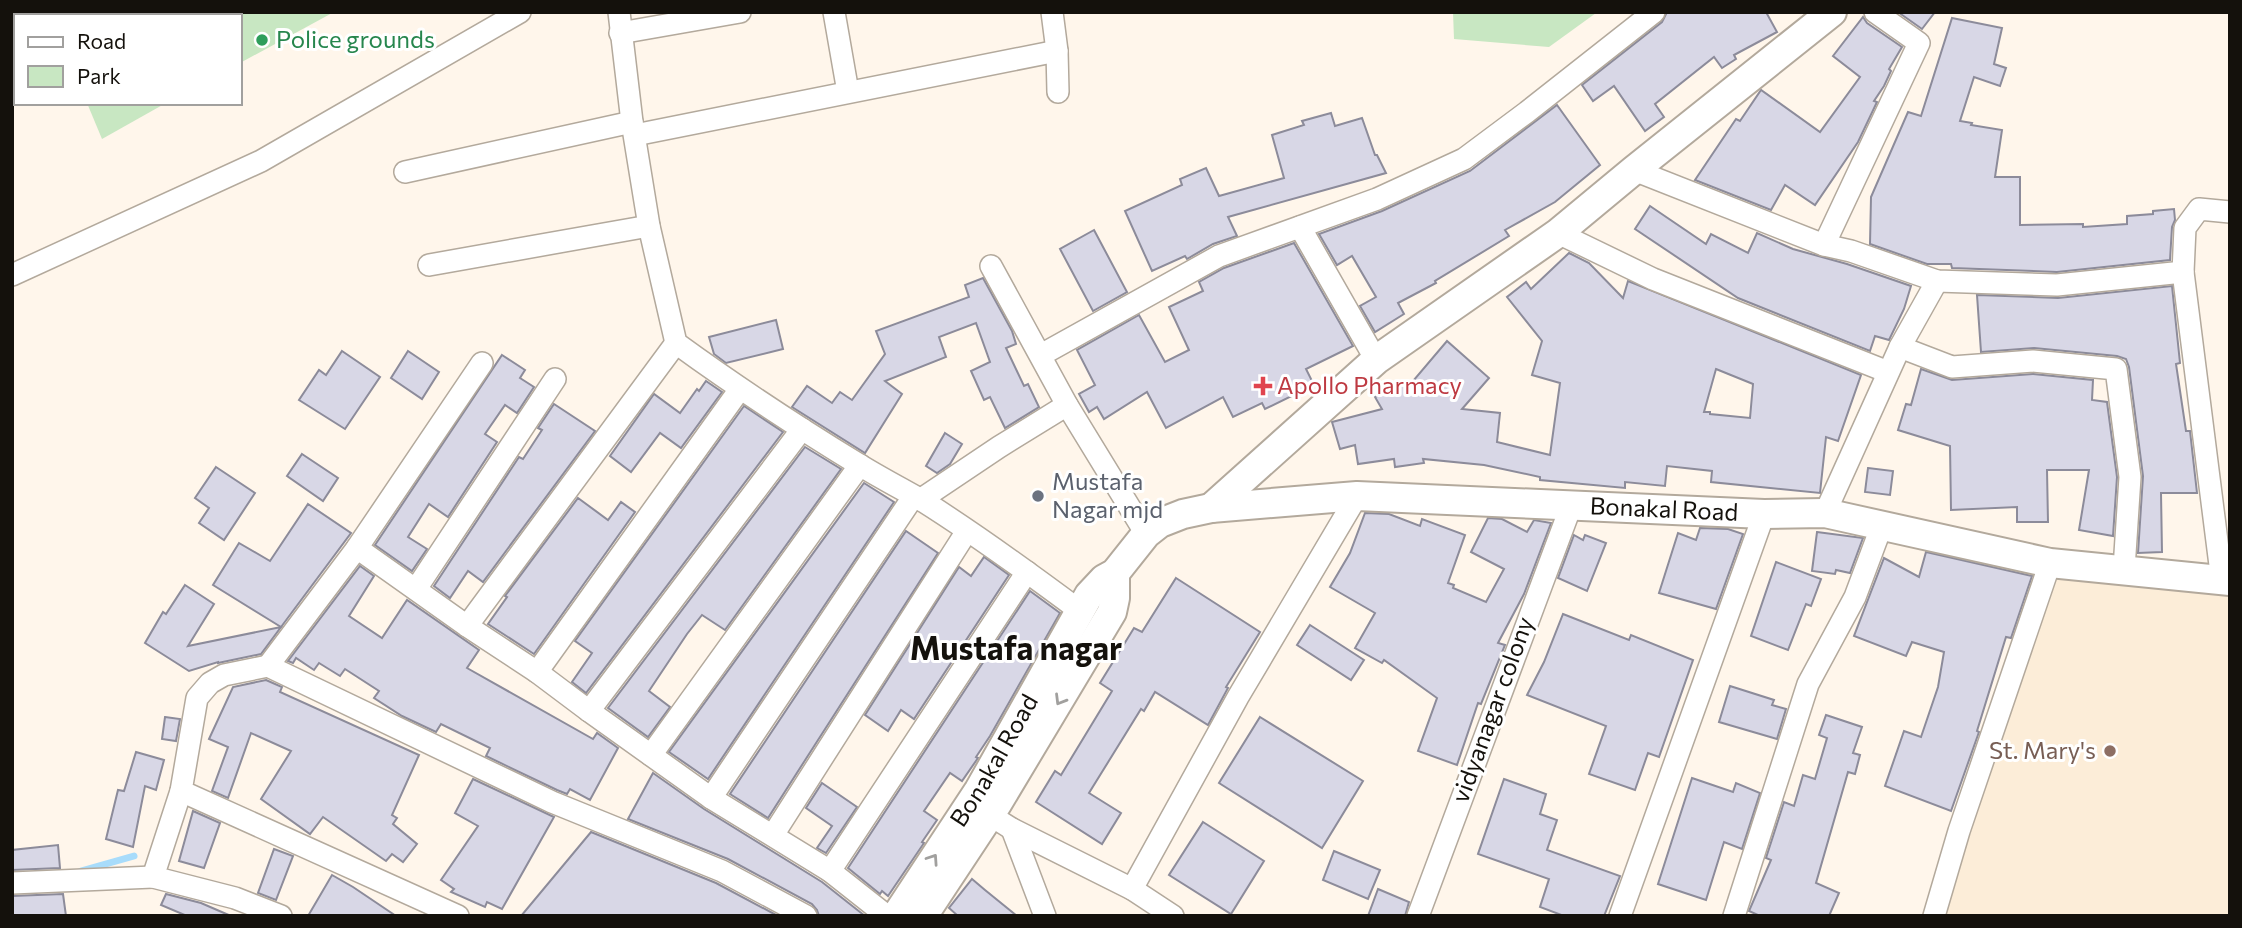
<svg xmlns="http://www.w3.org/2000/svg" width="2242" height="928" viewBox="0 0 2242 928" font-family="Commissioner,sans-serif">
  <rect width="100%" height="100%" fill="#fff6eb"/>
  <!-- built -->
  <path fill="#fcedd8" d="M2049,568L2230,586V916H1937Z"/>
  <!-- green -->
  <g fill="#c8e7c2">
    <path d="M48,12H334L240,63V16H49Z"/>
    <path d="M1453,12H1596V13L1549,47L1454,39Z"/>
    <path d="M87,103H166L102,139Z"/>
  </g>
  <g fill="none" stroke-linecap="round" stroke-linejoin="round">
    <!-- stream -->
    <path stroke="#a8dcfb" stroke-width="7" d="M81,871L134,856"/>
  </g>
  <!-- building -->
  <g fill="#d8d7e6" stroke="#8c8b9a" stroke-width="2" fill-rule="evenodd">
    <path d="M1667,12H1766L1777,32L1734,55L1736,59L1722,68L1714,57L1655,104L1664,117L1645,131L1614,86L1593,101L1582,85L1662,22Z"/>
    <path d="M1898,12H1935L1922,29Z"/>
    <path d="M1863,17L1867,23L1902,47L1889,69L1891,71L1884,86L1874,101L1877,102L1858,142L1815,205L1785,185L1771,210L1695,180L1736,119L1740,121L1761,90L1820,132L1860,77L1833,56Z"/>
    <path d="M1952,18L2002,28L1994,64L2006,68L2000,86L1974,77L1960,121L1972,123L1971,125L2002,130L1995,177H2020V225L2083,224V227L2127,224V216L2153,214V211L2174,209L2175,220L2172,227L2170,260L2057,272L1952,268L1951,264H1927L1870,244L1871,197L1908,112L1921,116Z"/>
    <path d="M1557,105L1600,165L1555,202L1505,230L1509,236L1435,281L1436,283L1398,303L1404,314L1375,332L1360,306L1376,297L1352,256L1337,265L1319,234L1382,211L1470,171Z"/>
    <path d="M1331,113L1335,126L1362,118L1375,155H1377L1386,173L1228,217L1237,236L1213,244L1187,259L1185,256L1152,271L1125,211L1182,185L1180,179L1206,168L1219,196L1284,178L1272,135L1304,125L1302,121Z"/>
    <path d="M1650,206L1706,244L1711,234L1748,253L1757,233L1793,249L1847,264L1911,286L1904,309L1889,340L1875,336L1870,351L1738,298L1635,229Z"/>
    <path d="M1094,230L1127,292L1093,311L1060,249Z"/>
    <path d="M1294,243L1353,346L1306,369L1314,385L1265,409L1262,403L1233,417L1223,397L1166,428L1147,392L1104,419L1097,407L1089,412L1079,394L1095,385L1077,350L1139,315L1165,362L1189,350L1169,307L1203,291L1199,282L1224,268Z"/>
    <path d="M1569,253L1589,263L1623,298L1628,281L1861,375L1838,441L1826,437L1820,493L1711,482L1712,471L1667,466L1665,486L1625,482V488L1540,480V477L1484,465L1423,459L1424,463L1395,467L1394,459L1358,464L1355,445L1340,449L1332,422L1382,409L1375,397L1414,380L1447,341L1489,378L1462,409L1500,413L1497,442L1550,455L1560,383L1532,375L1542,341L1507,297L1526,282L1531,289ZM1716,369L1753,384L1750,418L1710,414V412H1704Z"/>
    <path d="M983,278L1012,331L1016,344L1006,348L1024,386L1028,384L1039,407L1005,428L990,397L984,400L971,371L990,362L976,323L939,337L946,357L885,381L902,394L865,453L792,407L807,386L832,403L840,392L852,400L885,354L876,331L969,297L965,285Z"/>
    <path d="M2172,286L2180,363L2176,364L2186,431H2190L2197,493H2161L2162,552L2138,553L2143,476L2129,367L2126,359L2117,356L2034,348L1981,352L1977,295L2058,298Z"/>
    <path d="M776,320L783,349L726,363L714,354L709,337Z"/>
    <path d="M342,351L380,377L345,429L299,400L319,370L326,375Z"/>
    <path d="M408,351L439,372L422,399L391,378Z"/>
    <path d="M502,355L525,370L520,378L534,387L517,413L505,405L485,434L497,442L448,517L429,504L408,537L427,549L412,571L375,545Z"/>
    <path d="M1921,369L1952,380L2033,374L2093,380L2092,400L2107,402L2117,477L2113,536L2079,530L2089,470H2047L2048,522H2017V507L1951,510L1950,446L1898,430L1906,404L1911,405Z"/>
    <path d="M706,381L722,392L681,448L660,433L631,472L610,456L654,394L680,413L697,389L699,391Z"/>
    <path d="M554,404L595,431L483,582L468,571L450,598L434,586L519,457L523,459L542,430L538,428Z"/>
    <path d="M744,406L783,432L586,693L572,682L592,653L575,641Z"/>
    <path d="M945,433L962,444L950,464L937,473L926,466Z"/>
    <path d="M805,447L841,469L725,630L702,615L687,634L649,691L670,707L648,737L608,708Z"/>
    <path d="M302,454L338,478L323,501L287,476Z"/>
    <path d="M216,467L255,493L224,540L199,523L209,508L195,498Z"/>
    <path d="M1868,468L1893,471L1890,495L1865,492Z"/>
    <path d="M864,483L894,502L708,779L669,752Z"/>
    <path d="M578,498L608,520L621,502L635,512L534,654L488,624L507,597L505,596Z"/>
    <path d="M308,504L351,533L281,627L213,585L239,543L270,561Z"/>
    <path d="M1365,513L1389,514L1420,526L1422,519L1465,535L1448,583L1454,585L1453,588L1486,602L1504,569L1471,552L1488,518L1502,519L1527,532L1534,520L1551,523L1524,594L1498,643L1505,645L1481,704L1478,703L1457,765L1418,751L1437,698L1384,660L1382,663L1355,648L1375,613L1330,587L1350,553Z"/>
    <path d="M1700,528L1728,529L1743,534L1716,609L1659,593L1678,533L1696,540Z"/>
    <path d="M906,531L938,553L768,818L730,794Z"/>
    <path d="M1817,532L1863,538L1850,573L1836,570L1835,574L1812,571Z"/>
    <path d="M1574,535L1583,540L1585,535L1606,543L1587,591L1558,578Z"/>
    <path d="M1926,552L2032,576L2011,638L2006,637L1977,731L1979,732L1951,811L1885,786L1904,731L1921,737L1938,687L1944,652L1912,642L1906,656L1854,636L1884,558L1919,577Z"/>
    <path d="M984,557L1009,575L914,719L901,710L888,731L865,715L959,567L971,576Z"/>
    <path d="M1776,562L1821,579L1811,606L1806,604L1788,650L1751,636Z"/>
    <path d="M360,566L374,576L349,616L382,638L407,600L479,650L467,668L593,739L597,733L618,748L590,800L570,789L567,794L557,790L486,756L490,748L441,724L436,732L402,716L374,698L379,691L345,669L340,676L319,663L314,670L296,658L293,663L288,661Z"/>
    <path d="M1176,578L1260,632L1226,687L1228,688L1208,725L1155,692L1144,711L1141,709L1089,793L1121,813L1102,844L1036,802L1055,771L1061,775L1112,691L1100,683L1134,628L1142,632Z"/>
    <path d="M185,585L214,604L188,646L281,627L261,654L218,663V662L189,671L145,643L163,612L166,614Z"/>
    <path d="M1030,591L1060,613L990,736L976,757L978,758L962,781L950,773L924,811L937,820L922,842L924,843L888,896L882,891L880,894L848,868Z"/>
    <path d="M1563,614L1629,640L1631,635L1693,660L1659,757L1648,753L1635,790L1589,774L1606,726L1527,695L1544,662Z"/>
    <path d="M1310,625L1364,660L1351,680L1297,645Z"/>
    <path d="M266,680L282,687L280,692L419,755L392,815L397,818L393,824L417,844L403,862L392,854L386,861L323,817L310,834L261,799L291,751L251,733L228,798L212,791L228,747L209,739L233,687Z"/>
    <path d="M1730,686L1774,700L1772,705L1786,709L1777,739L1719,722Z"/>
    <path d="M1826,715L1862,727L1853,753L1860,755L1855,774L1848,772L1816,883L1839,893L1829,916H1760L1749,911L1771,860L1766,858L1784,802L1794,806L1803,775L1815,779L1827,738L1819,735Z"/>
    <path d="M165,717L180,719L176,741L162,739Z"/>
    <path d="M1260,717L1363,781L1322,848L1219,783Z"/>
    <path d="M136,752L164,760L156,790L145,786L133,847L106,839L118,790L124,791Z"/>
    <path d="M653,773L704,809L822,882L865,916H819L817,910L812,904L728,859L628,819Z"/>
    <path d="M1692,778L1733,792L1736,783L1760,793L1742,849L1724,842L1706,900L1658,884Z"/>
    <path d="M473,779L554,817L502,909L487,902L485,907L451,892L454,889L441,880L478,826L455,813Z"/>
    <path d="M1504,779L1546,794L1540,814L1557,820L1547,850L1620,876L1604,916H1564L1540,907L1549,879L1478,854Z"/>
    <path d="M822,783L857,807L826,853L817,848L832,826L806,808Z"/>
    <path d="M193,811L220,823L204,868L179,861Z"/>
    <path d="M1203,822L1264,861L1231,914L1169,875Z"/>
    <path d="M591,832L716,883L778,916H521Z"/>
    <path d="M58,845L60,868L12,870V850Z"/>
    <path d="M274,849L293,856L276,900L258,893Z"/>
    <path d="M1334,851L1380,870L1368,899L1323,880Z"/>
    <path d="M332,875L353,887L396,916H308Z"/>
    <path d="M972,879L985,890L1017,916H958L949,908Z"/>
    <path d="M1378,889L1409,902L1405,916H1368Z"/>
    <path d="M63,894L66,916H12V896Z"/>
    <path d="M166,894L201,903L231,916H187L161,905Z"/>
  </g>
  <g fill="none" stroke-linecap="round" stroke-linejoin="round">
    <!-- street casing -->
    <g stroke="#b3a99c" stroke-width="24">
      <g id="street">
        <path d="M619,12L632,122L649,226L676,343C735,386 796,426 858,464C879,477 902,489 923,501C977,535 1029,573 1080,611"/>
        <path d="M834,12L848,92"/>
        <path d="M1052,12L1057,51L1058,92"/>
        <path d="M620,33L740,12"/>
        <path d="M635,135L1057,51"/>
        <path d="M1634,170L1824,245L1851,251L1937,281L2057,285L2183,272L2185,228L2199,209L2230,212"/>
        <path d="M405,172L632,122"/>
        <path d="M1300,227L1376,360"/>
        <path d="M1558,233L1653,279L1888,372"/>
        <path d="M1824,245L1919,43L1875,12"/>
        <path d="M429,265L649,226"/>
        <path d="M991,266L1067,405L1146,534"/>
        <path d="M2183,272L2222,581"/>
        <path d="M12,275L261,161L520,12"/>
        <path d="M1900,347L1952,367L2033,361L2116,369L2130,477L2124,569"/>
        <path d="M1041,355L1219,256L1377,199L1464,159L1527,112L1654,12"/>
        <path d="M920,500L999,447L1067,405"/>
        <path d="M1825,513L1900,347L1937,281"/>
        <path d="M357,548L467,626L537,672L589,711L711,798L830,871L887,916"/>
        <path d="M416,589L555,379"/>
        <path d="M467,626L676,343"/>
        <path d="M268,666L357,548L482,363"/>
        <path d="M537,672L740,389"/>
        <path d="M589,711L802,429"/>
        <path d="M651,755L860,465"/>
        <path d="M181,791L153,877L235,898L281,916"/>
        <path d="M711,798L913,497"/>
        <path d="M990,815L1012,829L1132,889L1173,916"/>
        <path d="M1012,829L1045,916"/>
        <path d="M773,835L967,531"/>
        <path d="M830,871L1027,572"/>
        <path d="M12,883L153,877"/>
        <path d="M1132,889L1238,697L1357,496"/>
        <path d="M458,916L181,791L197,698L210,683L224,675L268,666L552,802L722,871L806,916"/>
        <path d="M1418,916L1571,506"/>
        <path d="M1620,916L1764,514"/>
        <path d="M1734,916L1808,684L1855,597L1882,525"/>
        <path d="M1934,916L1959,831L2050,563"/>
      </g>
    </g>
    <!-- secondary casing -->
    <g stroke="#b3a99c" stroke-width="32">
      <g id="secondary">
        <path d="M1211,508L1376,360L1558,233L1634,170L1832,12"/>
        <path id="s1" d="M896,916L979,790L1089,595L1104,579L1115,573L1146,534L1160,523L1183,514L1211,508L1357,496L1764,514L1825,513L2050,563L2230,581"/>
        <path d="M923,916L997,804L1112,612L1115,598V573"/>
      </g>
    </g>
    <!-- street -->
    <use href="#street" stroke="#fff" stroke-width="21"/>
    <!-- secondary -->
    <use href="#secondary" stroke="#fff" stroke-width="28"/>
  </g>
  <!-- one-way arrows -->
  <defs><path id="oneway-chevron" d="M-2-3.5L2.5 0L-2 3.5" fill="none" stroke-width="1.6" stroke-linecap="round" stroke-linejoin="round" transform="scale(1.75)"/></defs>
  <g stroke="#a1a09e">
    <use href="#oneway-chevron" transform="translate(1060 700) rotate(121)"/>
    <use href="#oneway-chevron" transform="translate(933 859) rotate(-56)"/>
  </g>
  <!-- markers -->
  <circle fill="#2e9e5b" stroke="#fff" stroke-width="2.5" cx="262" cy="40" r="7"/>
  <path fill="#e0444e" stroke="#fff" stroke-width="2.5" d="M1259.5 375.5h7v7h7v7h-7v7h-7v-7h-7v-7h7z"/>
  <circle fill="#6b7280" stroke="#fff" stroke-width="2.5" cx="1038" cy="496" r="7"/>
  <circle fill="#8d6e63" stroke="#fff" stroke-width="2.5" cx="2110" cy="751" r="7"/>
  <g text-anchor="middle" stroke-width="6" stroke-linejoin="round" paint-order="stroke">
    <!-- leisure labels -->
    <g font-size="24" fill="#27864d" stroke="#fff" text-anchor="start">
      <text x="276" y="48">Police grounds</text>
    </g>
    <!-- health labels -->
    <g font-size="24" fill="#be3a42" stroke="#fff" text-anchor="start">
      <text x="1277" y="394">Apollo Pharmacy</text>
    </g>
    <!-- worship labels -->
    <g font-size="24" fill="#5b616d" stroke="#fff" text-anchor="start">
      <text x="1052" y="490">Mustafa<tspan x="1052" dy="28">Nagar mjd</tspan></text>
    </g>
    <!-- street labels -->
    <g font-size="24" fill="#14110c" stroke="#fff">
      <text dy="8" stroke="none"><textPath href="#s1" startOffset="984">Bonakal Road</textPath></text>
      <text transform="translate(1493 710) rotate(-70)" y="8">vidyanagar colony</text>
      <text dy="8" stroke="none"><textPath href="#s1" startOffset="184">Bonakal Road</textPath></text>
    </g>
    <!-- education labels -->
    <g font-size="24" fill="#785e54" stroke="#fff" text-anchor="end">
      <text x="2096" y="759">St. Mary's</text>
    </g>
    <!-- district labels -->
    <g font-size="32" font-weight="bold" fill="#14110c" stroke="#fff">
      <text x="1016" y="660">Mustafa nagar</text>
    </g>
  </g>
  <!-- border -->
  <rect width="2242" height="928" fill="none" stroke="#14110c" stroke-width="28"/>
  <!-- legend -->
  <rect x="14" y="14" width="228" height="91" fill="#ffffff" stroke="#a1a09e" stroke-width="2"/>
  <rect x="28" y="37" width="35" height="10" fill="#ffffff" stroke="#a1a09e" stroke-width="2"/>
  <text x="77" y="49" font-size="21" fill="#14110c">Road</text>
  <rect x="28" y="66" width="35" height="21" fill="#c8e7c2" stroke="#a1a09e" stroke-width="2"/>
  <text x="77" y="84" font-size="21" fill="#14110c">Park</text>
</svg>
